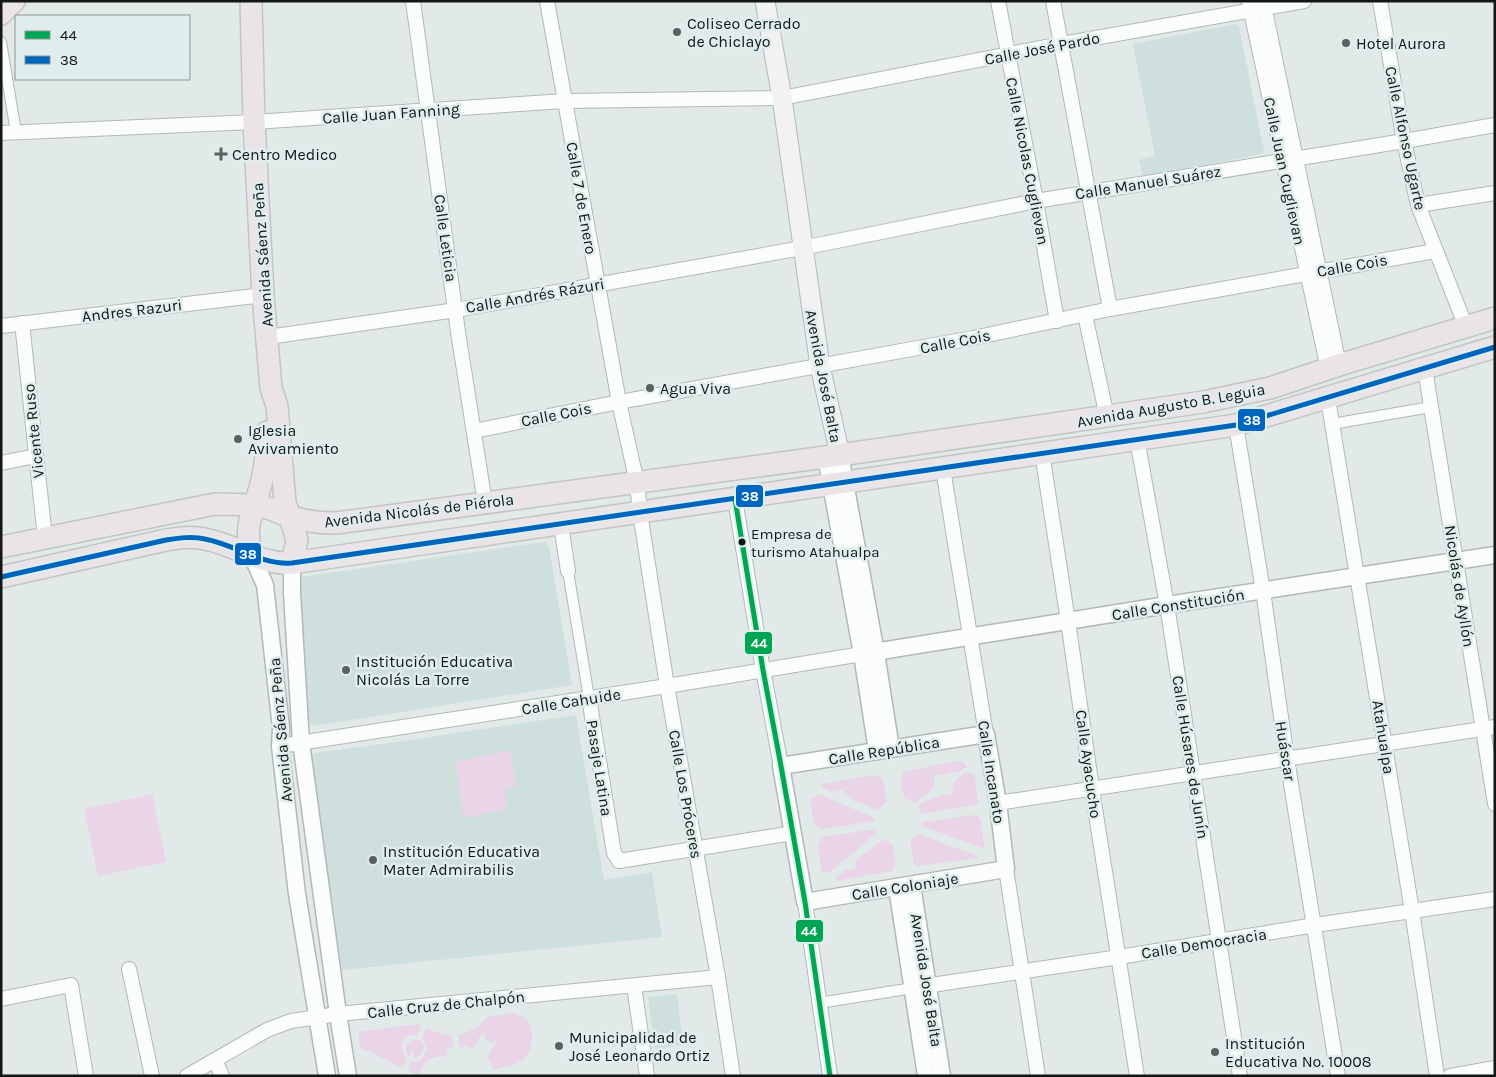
<svg xmlns="http://www.w3.org/2000/svg" width="1496" height="1077" viewBox="0 0 1496 1077" font-family="Karla,sans-serif">
  <rect width="100%" height="100%" fill="#e2eae9"/>
  <!-- built -->
  <g fill="#cedfdd">
    <path d="M1235,24L1239,27L1264,151L1262,154L1143,177L1139,160L1155,156L1133,44Z"/>
    <path d="M545,542L549,547L572,685L314,726L308,721L296,587L302,577Z"/>
    <path d="M576,715L604,880L652,872L662,937L342,970L309,760L314,753L403,741Z"/>
    <path d="M677,994L683,1045L655,1049L648,997Z"/>
  </g>
  <!-- green -->
  <g fill="#e9d5e7">
    <path d="M510,750L516,786L505,788L506,809L463,818L456,762Z"/>
    <path d="M957,761L964,763L967,767L957,773L952,771L949,774L935,775L934,779L935,787L915,803L904,798L901,783L903,772Z"/>
    <path d="M965,772L975,775L978,804L921,814L919,804L941,795H953L952,787L956,780Z"/>
    <path d="M867,776C873,776 879,775 883,779L887,801L878,810L853,800L842,790L833,792L821,787V785L822,784Z"/>
    <path d="M152,794L166,862L98,876L84,809Z"/>
    <path d="M818,794L875,818V821L824,829L818,828L814,822L810,799L814,798Z"/>
    <path d="M975,815L980,818L985,849L922,826V822Z"/>
    <path d="M875,829L877,833L830,872H821L818,844L823,837Z"/>
    <path d="M918,834L978,856L977,858L919,866L914,864L910,841Z"/>
    <path d="M884,839L893,845L896,864L892,871L836,881L835,878L844,871L855,869L856,860Z"/>
    <path d="M512,1013C515,1014 520,1015 523,1017C536,1026 534,1049 523,1060C515,1066 502,1067 493,1070L487,1057L497,1042L494,1041L492,1043L484,1038L486,1035L482,1033L473,1049L465,1046L460,1048L458,1036L476,1028L488,1017Z"/>
    <path d="M418,1024L421,1026L417,1036C400,1032 399,1048 407,1059L403,1068C388,1063 376,1052 361,1049L358,1032Z"/>
    <path d="M426,1029L452,1036L454,1049L450,1047L447,1049L446,1051L448,1055C431,1058 425,1058 419,1076L408,1070L411,1061L420,1060C427,1054 429,1045 422,1038Z"/>
    <path d="M415,1039L422,1042L424,1048L421,1054L415,1058L413,1056L414,1051L412,1050L409,1056C405,1052 405,1048 407,1043Z"/>
  </g>
  <g fill="none" stroke-linecap="round" stroke-linejoin="round">
    <!-- pedestrian casing -->
    <g stroke="#b2b8b8" stroke-width="12">
      <g id="pedestrian">
        <path d="M1,42L16,132"/>
        <path d="M1332,424L1431,407"/>
        <path d="M568,571L589,698"/>
        <path d="M819,1003L913,988"/>
      </g>
    </g>
    <!-- minor casing -->
    <g stroke="#b2b8b8" stroke-width="16">
      <g id="minor">
        <path d="M413,1L458,332L485,503"/>
        <path d="M547,1L619,402L637,483L640,513L667,686L718,977L733,1076"/>
        <path d="M998,1L1036,201L1057,321"/>
        <path d="M1053,1L1110,309"/>
        <path d="M1263,1L1339,365"/>
        <path d="M1380,1L1404,141L1418,205L1466,327"/>
        <path d="M1249,2L1328,369"/>
        <path d="M1,133L254,122L565,101L782,98L1061,44L1304,1"/>
        <path d="M1418,205L1495,193"/>
        <path d="M1085,315L1107,417"/>
        <path d="M22,323L45,538"/>
        <path d="M1,326L263,295"/>
        <path d="M268,337L456,310L802,248L1036,201L1404,141L1495,125"/>
        <path d="M1425,369L1495,804"/>
        <path d="M1328,399L1412,911L1437,1076"/>
        <path d="M1236,425L1263,591L1287,759L1338,1076"/>
        <path d="M474,431L619,402L973,338L1110,309L1435,251"/>
        <path d="M1137,439L1167,605L1240,1076"/>
        <path d="M1042,453L1068,621L1092,789L1137,1076"/>
        <path d="M1,463L36,456"/>
        <path d="M943,469L986,734"/>
        <path d="M735,499L763,670L781,766"/>
        <path d="M561,525L568,571"/>
        <path d="M589,698L614,853L619,861L793,833"/>
        <path d="M280,746L667,686L862,654"/>
        <path d="M998,803L1495,727"/>
        <path d="M1006,869L1038,1076"/>
        <path d="M805,902L830,1076"/>
        <path d="M129,969L152,1076"/>
        <path d="M634,986L647,1076"/>
        <path d="M918,987L1119,957L1315,925L1495,899"/>
        <path d="M1,999L71,985L86,1076"/>
        <path d="M215,1060L222,1076"/>
        <path d="M187,1076L267,1030L291,1021L338,1014L718,977"/>
        <path d="M1450,1076L1495,1068"/>
      </g>
    </g>
    <!-- tertiary casing -->
    <g stroke="#b2b8b8" stroke-width="19">
      <g id="tertiary">
        <path d="M840,455L876,653L891,749"/>
        <path d="M826,457L862,654L877,751"/>
        <path d="M252,556L265,585L281,728L280,746L297,894L327,1076"/>
        <path d="M292,563V593L301,742L338,1014L348,1076"/>
        <path d="M862,654L1167,605L1495,555"/>
        <path d="M986,734L998,803L1006,869L805,902L781,766Z"/>
        <path d="M912,885L942,1076"/>
        <path d="M897,887L926,1076"/>
      </g>
    </g>
    <!-- secondary casing -->
    <g stroke="#b2b8b8" stroke-width="21">
      <path id="secondary" d="M765,1L782,98L820,366L840,455"/>
    </g>
    <!-- primary casing -->
    <g stroke="#c1c5c4" stroke-width="24">
      <g id="primary">
        <path d="M251,1L254,122L263,295L271,388L277,406L285,502L297,540L292,563"/>
        <path d="M1,14L14,1"/>
        <path d="M1,547L215,504C232,504 250,504 267,508C275,510 281,514 289,516C304,521 320,523 336,523L840,455L1203,402L1270,388L1339,365L1495,318"/>
        <path d="M252,556C242,524 255,510 262,480C266,463 267,449 267,432"/>
        <path d="M1,577L166,540C179,538 192,536 205,539C236,545 261,565 292,563L1236,425L1495,347"/>
      </g>
    </g>
    <!-- pedestrian -->
    <use href="#pedestrian" stroke="#fbfcfc" stroke-width="10"/>
    <!-- minor -->
    <use href="#minor" stroke="#fbfcfc" stroke-width="14"/>
    <!-- tertiary -->
    <use href="#tertiary" stroke="#fbfcfc" stroke-width="16"/>
    <!-- secondary -->
    <use href="#secondary" stroke="#f2f1f3" stroke-width="19"/>
    <!-- primary -->
    <use href="#primary" stroke="#eae4e9" stroke-width="21"/>
    <!-- bus-1 casing -->
    <g stroke="#dfedec" stroke-width="9">
      <path id="bus-1" d="M735,499L763,670L781,766L805,902L830,1076"/>
    </g>
    <!-- bus-2 casing -->
    <g stroke="#dfedec" stroke-width="9">
      <path id="bus-2" d="M1,577L166,540C179,538 192,536 205,539C236,545 261,565 292,563L1236,425L1495,347"/>
    </g>
    <!-- bus-1 -->
    <use href="#bus-1" stroke="#00a651" stroke-width="5"/>
    <!-- bus-2 -->
    <use href="#bus-2" stroke="#0065bd" stroke-width="5"/>
  </g>
  <!-- markers -->
  <g fill="#5b6160" stroke="#dfedec" stroke-width="2">
    <circle cx="677" cy="32" r="5"/>
    <circle cx="1346" cy="43" r="5"/>
    <path d="M218.5 146.5h5v5h5v5h-5v5h-5v-5h-5v-5h5z"/>
    <circle cx="650" cy="388" r="5"/>
    <circle cx="238" cy="439" r="5"/>
    <circle cx="346" cy="670" r="5"/>
    <circle cx="373" cy="860" r="5"/>
    <circle cx="559" cy="1046" r="5"/>
    <circle cx="1215" cy="1052" r="5"/>
  </g>
  <circle fill="#121716" stroke="#dfedec" stroke-width="2" cx="742" cy="542" r="4.5"/>
  <g text-anchor="middle" stroke-width="5" stroke-linejoin="round" paint-order="stroke">
    <!-- bus labels -->
    <g font-size="15" fill="#121716" stroke="#dfedec" text-anchor="start">
      <text x="751" y="539">Empresa de<tspan x="751" dy="18">turismo Atahualpa</tspan></text>
    </g>
    <!-- poi labels -->
    <g font-size="16" fill="#121716" stroke="#dfedec" text-anchor="start">
      <text x="687" y="29">Coliseo Cerrado<tspan x="687" dy="18">de Chiclayo</tspan></text>
      <text x="1356" y="49">Hotel Aurora</text>
      <text x="232" y="160">Centro Medico</text>
      <text x="660" y="394">Agua Viva</text>
      <text x="248" y="436">Iglesia<tspan x="248" dy="18">Avivamiento</tspan></text>
      <text x="356" y="667">Institución Educativa<tspan x="356" dy="18">Nicolás La Torre</tspan></text>
      <text x="383" y="857">Institución Educativa<tspan x="383" dy="18">Mater Admirabilis</tspan></text>
      <text x="569" y="1043">Municipalidad de<tspan x="569" dy="18">José Leonardo Ortiz</tspan></text>
      <text x="1225" y="1049">Institución<tspan x="1225" dy="18">Educativa No. 10008</tspan></text>
    </g>
    <!-- street labels -->
    <g font-size="16" fill="#121716" stroke="#dfedec">
      <text transform="translate(1042 48) rotate(-11)" y="6">Calle José Pardo</text>
      <text transform="translate(391 113) rotate(-4)" y="6">Calle Juan Fanning</text>
      <text transform="translate(1406 138) rotate(78)" y="6">Calle Alfonso Ugarte</text>
      <text transform="translate(1028 161) rotate(79)" y="6">Calle Nicolas Cuglievan</text>
      <text transform="translate(1285 171) rotate(78)" y="6">Calle Juan Cuglievan</text>
      <text transform="translate(1148 182) rotate(-9)" y="6">Calle Manuel Suárez</text>
      <text transform="translate(582 198) rotate(80)" y="6">Calle 7 de Enero</text>
      <text transform="translate(446 238) rotate(82)" y="6">Calle Leticia</text>
      <text transform="translate(262 255) rotate(-94)" y="6">Avenida Sáenz Peña</text>
      <text transform="translate(1352 265) rotate(-10)" y="6">Calle Cois</text>
      <text transform="translate(535 295) rotate(-10)" y="6">Calle Andrés Rázuri</text>
      <text transform="translate(132 310) rotate(-7)" y="6">Andres Razuri</text>
      <text transform="translate(955 341) rotate(-11)" y="6">Calle Cois</text>
      <text transform="translate(824 376) rotate(79)" y="6">Avenida José Balta</text>
      <text transform="translate(1171 405) rotate(-10)" y="6">Avenida Augusto B. Leguia</text>
      <text transform="translate(556 414) rotate(-11)" y="6">Calle Cois</text>
      <text transform="translate(33 431) rotate(-96)" y="6">Vicente Ruso</text>
      <text transform="translate(419 510) rotate(-7)" y="6">Avenida Nicolás de Piérola</text>
      <text transform="translate(1460 586) rotate(81)" y="6">Nicolás de Ayllón</text>
      <text transform="translate(1178 604) rotate(-9)" y="6">Calle Constitución</text>
      <text transform="translate(571 701) rotate(-9)" y="6">Calle Cahuide</text>
      <text transform="translate(280 730) rotate(-95)" y="6">Avenida Sáenz Peña</text>
      <text transform="translate(1384 737) rotate(81)" y="6">Atahualpa</text>
      <text transform="translate(884 750) rotate(-9)" y="6">Calle República</text>
      <text transform="translate(1286 751) rotate(81)" y="6">Huáscar</text>
      <text transform="translate(1191 757) rotate(81)" y="6">Calle Húsares de Junín</text>
      <text transform="translate(1089 764) rotate(82)" y="6">Calle Ayacucho</text>
      <text transform="translate(600 768) rotate(81)" y="6">Pasaje Latina</text>
      <text transform="translate(992 772) rotate(81)" y="6">Calle Incanato</text>
      <text transform="translate(686 794) rotate(80)" y="6">Calle Los Próceres</text>
      <text transform="translate(905 886) rotate(-9)" y="6">Calle Coloniaje</text>
      <text transform="translate(1204 943) rotate(-9)" y="6">Calle Democracia</text>
      <text transform="translate(927 980) rotate(81)" y="6">Avenida José Balta</text>
      <text transform="translate(446 1004) rotate(-6)" y="6">Calle Cruz de Chalpón</text>
    </g>
  </g>
  <g stroke="#dfedec" stroke-width="2">
    <rect x="1237" y="408" width="29" height="24" rx="5" fill="#0065bd"/>
    <rect x="735" y="484" width="29" height="24" rx="5" fill="#0065bd"/>
    <rect x="234" y="542" width="28" height="24" rx="5" fill="#0065bd"/>
    <rect x="744" y="631" width="29" height="24" rx="5" fill="#00a651"/>
    <rect x="795" y="919" width="29" height="24" rx="5" fill="#00a651"/>
  </g>
  <g font-size="14" text-anchor="middle" font-weight="bold" fill="#fff">
    <text x="1252" y="425">38</text>
    <text x="750" y="501">38</text>
    <text x="248" y="559">38</text>
    <text x="759" y="648">44</text>
    <text x="809" y="936">44</text>
  </g>
  <!-- border -->
  <rect width="1496" height="1077" fill="none" stroke="#121716" stroke-width="5"/>
  <!-- legend -->
  <rect x="15" y="15" width="175" height="65" fill="#dfedec" stroke="#8d9796"/>
  <rect x="25" y="31" width="25" height="8" fill="#00a651" stroke="#8d9796"/>
  <text x="60" y="40" font-size="15" fill="#121716">44</text>
  <rect x="25" y="56" width="25" height="8" fill="#0065bd" stroke="#8d9796"/>
  <text x="60" y="65" font-size="15" fill="#121716">38</text>
</svg>
